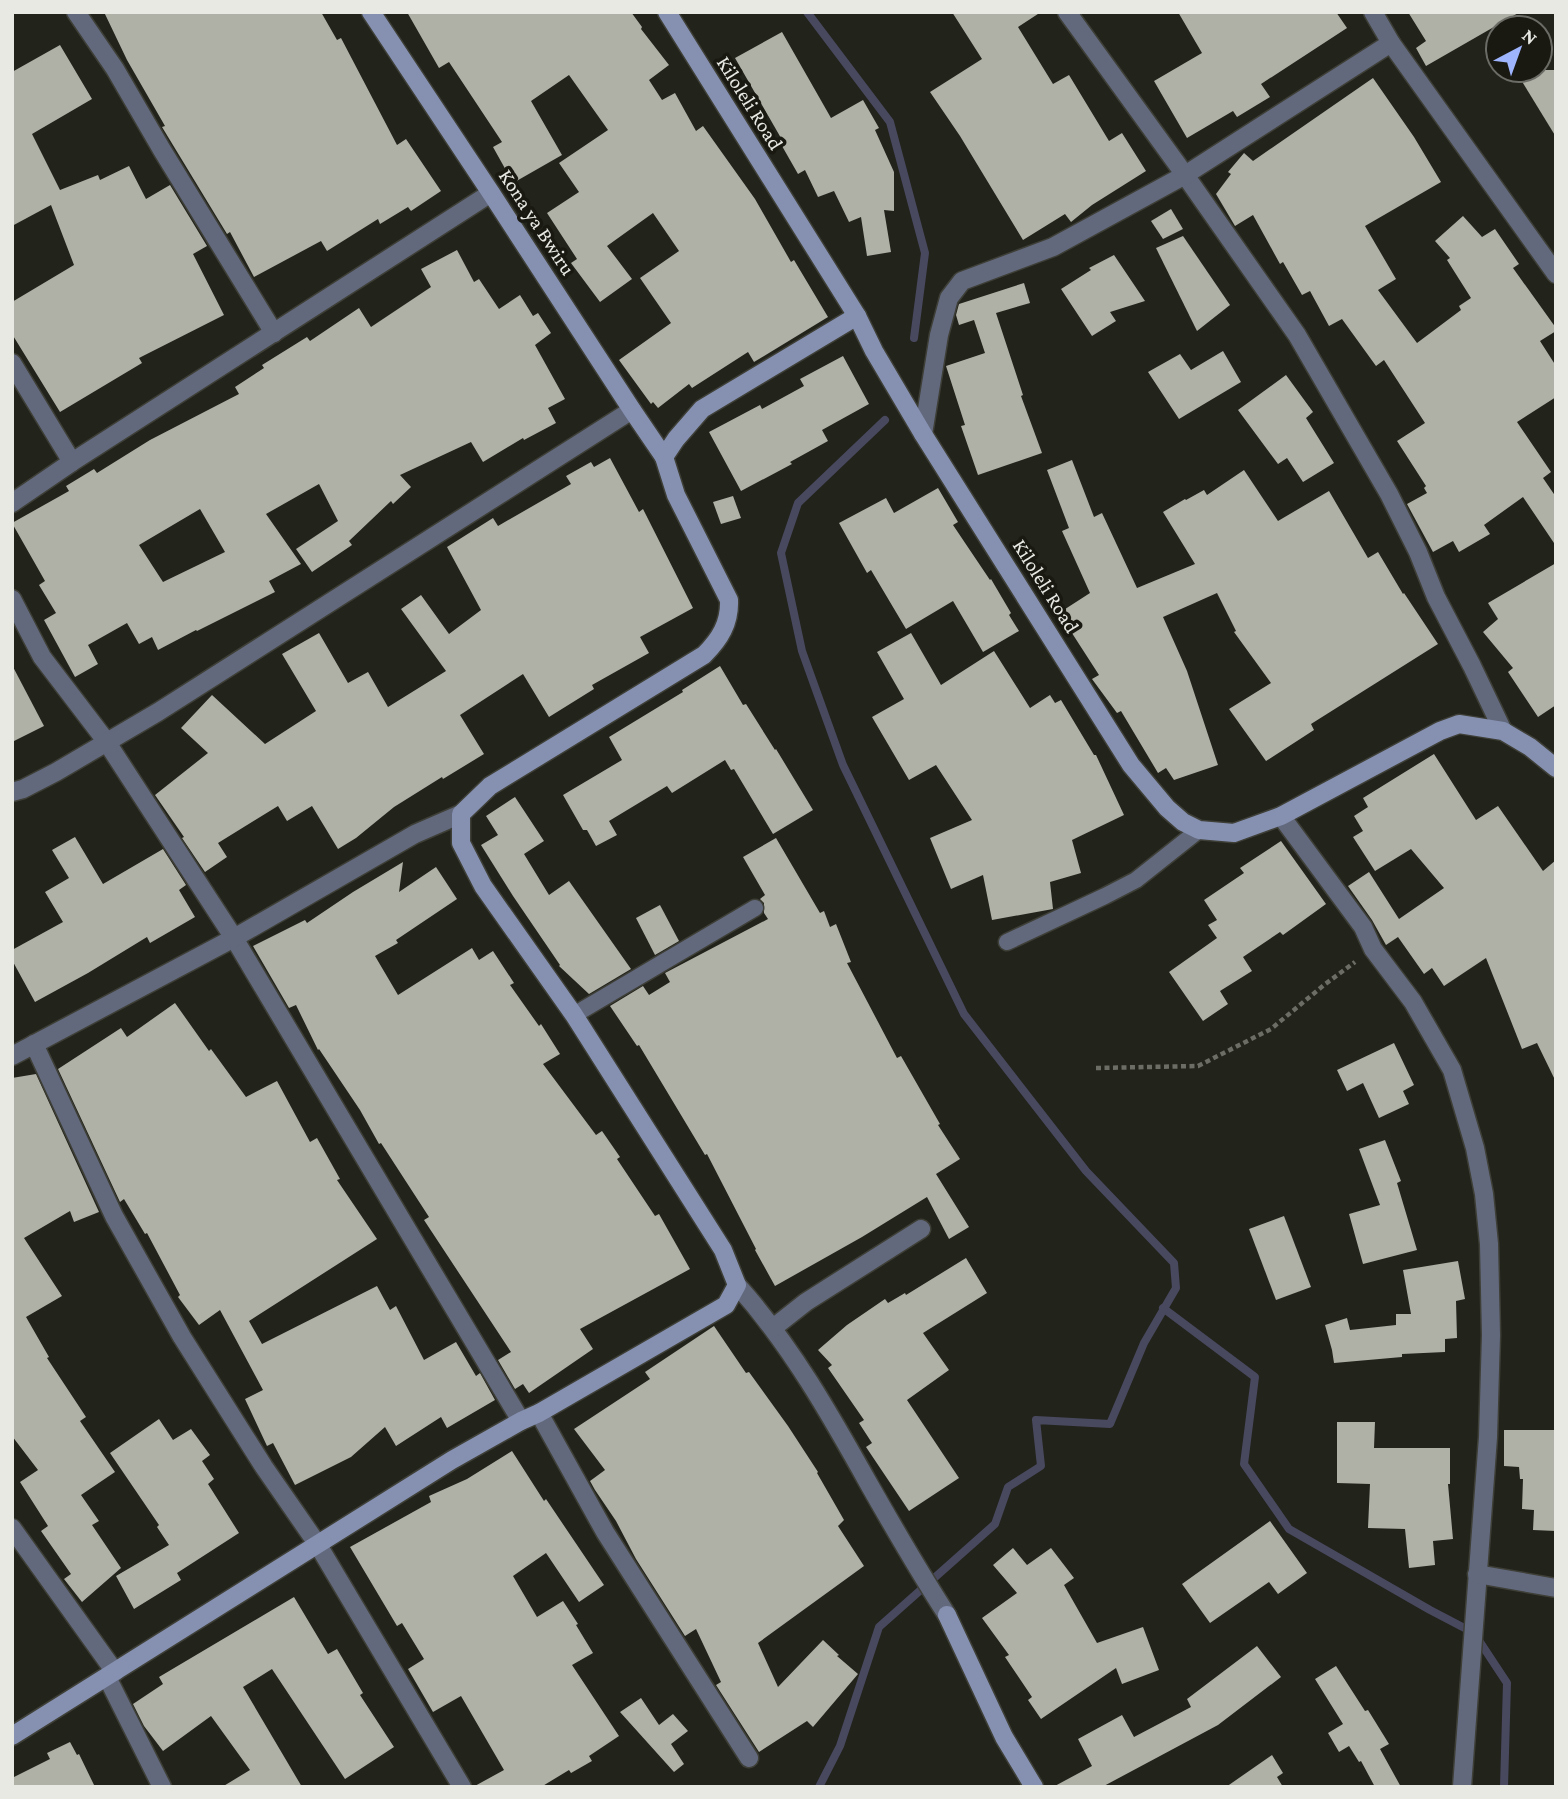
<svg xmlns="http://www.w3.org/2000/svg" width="1568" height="1799" viewBox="0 0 1568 1799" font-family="'Crimson Pro',serif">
  <rect width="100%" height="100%" fill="#22231b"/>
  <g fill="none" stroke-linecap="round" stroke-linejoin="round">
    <!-- stream -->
    <g stroke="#48485f" stroke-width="8">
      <path d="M807,12L890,122L925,253L914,338"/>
      <path d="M1163,1308L1255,1377L1244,1464L1289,1529L1430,1610L1474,1633L1507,1683L1504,1787"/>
      <path d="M819,1787L840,1746L879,1627L995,1524L1008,1487L1041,1466L1036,1420L1110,1424L1144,1343L1176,1288L1174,1263L1086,1171L964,1014L843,765L802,651L781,553L798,503L885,420"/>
    </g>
  </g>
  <!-- building -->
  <g fill="#afb0a6" fill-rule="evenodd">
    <path d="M104,12H321L337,40L341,38L397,145L406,139L441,191L411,211L408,207L380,224L378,219L327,251L321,241L254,277L230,232L227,234L162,127L165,126L127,60Z"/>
    <path d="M407,12H631L642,27L641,29L669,65L649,80L662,100L675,93L696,131L703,126L755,199L791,262L794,260L828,317L754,362L748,352L692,388L689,384L658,408L653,402L651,404L619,360L671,323L640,278L679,251L653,213L607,246L632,279L600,302L571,263L577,259L547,213L579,192L559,163L608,130L569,75L531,101L562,155L513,183L493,147L502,142L449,62L439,68Z"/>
    <path d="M952,12H1041L1018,27L1053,84L1069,75L1109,141L1122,133L1146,171L1092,205L1071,222L1065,214L1023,240L960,136L930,92L982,59Z"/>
    <path d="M1178,12H1336L1347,28L1261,84L1270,97L1237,117L1233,111L1187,138L1154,81L1202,53Z"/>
    <path d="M1408,12H1520L1426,66L1416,48L1426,41Z"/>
    <path d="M782,32L831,118L863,100L879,128L875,130L894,172V211L884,210L891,252L867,256L861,217L849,222L834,191L818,197L805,170L798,174L782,146L785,145L735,58Z"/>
    <path d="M60,45L92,99L32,134L60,190L98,175L100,180L129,166L146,199L170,185L207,246L193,254L224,315L139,358L142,363L60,412L12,334V302L74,265L51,205L12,226V72Z"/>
    <path d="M1515,70H1556V137Z"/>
    <path d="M1373,78L1414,137L1441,182L1365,226L1396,279L1378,290L1417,343L1461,310L1459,306L1471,298L1447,260L1450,258L1435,241L1463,216L1482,237L1495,229L1519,264L1513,268L1556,328V331L1540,341L1556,366V397L1517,422L1551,472L1543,478L1556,497V546L1523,497L1484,525L1490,534L1459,552L1453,541L1433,552L1407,504L1427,493L1424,488L1426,486L1397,441L1425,423L1384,360L1376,366L1342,319L1329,326L1310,291L1302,295L1283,262L1280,264L1253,215L1235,226L1216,194L1231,174L1228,172L1244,153L1253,161Z"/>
    <path d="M1171,209L1183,229L1163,239L1151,221Z"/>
    <path d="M1183,236L1230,305L1197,331L1156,248Z"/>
    <path d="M457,250L474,282L479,279L499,309L520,295L533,316L538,313L551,333L535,345L565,399L548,408L556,423L524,440L523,438L483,462L471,442L400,475L411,487L393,504L391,501L349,541L352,545L312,572L296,549L338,521L319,484L266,514L301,564L269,581L275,592L197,631L196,630L158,650L152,637L139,644L127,623L88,645L98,664L75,677L44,620L56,613L39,585L45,581L12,523L69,491L66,486L94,469L97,473L150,440L239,394L235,387L264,368L262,365L307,337L310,341L359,308L371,327L431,287L421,269ZM200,509L225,552L163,582L139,545Z"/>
    <path d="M1114,255L1145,301L1110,312L1116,321L1092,336L1061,289L1091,270L1089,268Z"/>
    <path d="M1024,283L1030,303L996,313L1023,395L1021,396L1042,453L978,475L961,426L965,425L946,366L985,353L974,320L959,325L956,315L959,304Z"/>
    <path d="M1223,351L1241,382L1179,419L1148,372L1180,354L1191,370Z"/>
    <path d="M843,356L869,404L822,430L828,441L790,462L792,464L741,491L709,432L760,405L762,409L804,386L800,379Z"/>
    <path d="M1286,375L1313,412L1306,418L1334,463L1303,482L1287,458L1278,464L1238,410Z"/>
    <path d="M610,458L639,512L643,509L693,608L640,637L649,653L592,685L594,689L549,717L523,674L460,715L484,754L443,779L442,777L394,807L356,838L338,849L312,806L287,821L278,806L218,843L227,857L205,872L182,838L184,837L155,795L208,753L181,728L212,695L265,744L316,711L282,654L319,633L348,683L368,672L388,707L446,671L401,609L421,595L449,634L481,610L447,547L493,518L498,526L571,484L566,476L591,462L594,467Z"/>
    <path d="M1072,460L1094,517L1102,513L1137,588L1195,564L1163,512L1185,499L1186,500L1204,490L1207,495L1244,470L1278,521L1329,491L1368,558L1378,552L1403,594L1404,593L1438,644L1311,724L1314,730L1266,761L1229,709L1271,683L1234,632L1236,631L1217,593L1163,617L1187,671L1218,765L1174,780L1166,768L1158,773L1121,711L1117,713L1092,679L1099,675L1059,613L1090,593L1062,531L1069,528L1047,470Z"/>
    <path d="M938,488L958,522L953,525L990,580L991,579L1011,613L1009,615L1019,631L983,652L953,601L906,629L871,570L867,573L839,523L886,498L894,513Z"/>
    <path d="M733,496L741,518L721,524L713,502Z"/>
    <path d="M1556,563V705L1538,717L1508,672L1513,668L1483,632L1498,619L1488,603Z"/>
    <path d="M911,633L941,685L994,651L1030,708L1050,695L1055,703L1061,700L1094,755H1096L1124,815L1072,840L1081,873L1050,882L1053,909L992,920L983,875L951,889L930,838L972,820L936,765L909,780L872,717L904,699L877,652Z"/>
    <path d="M12,665L44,726L12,742Z"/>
    <path d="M720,666L743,705L746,704L775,750L776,749L813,810L773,834L734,769L731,770L725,760L672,793L667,786L609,821L617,835L596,846L587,830H583L563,795L622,760L609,737L683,692L682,690Z"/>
    <path d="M1434,754L1476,820L1498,806L1543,871L1556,860V1082L1537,1043L1522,1049L1486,958L1444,986L1432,968L1424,974L1398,937L1386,945L1372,920L1348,886L1369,872L1399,919L1444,888L1411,849L1375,871L1353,837L1363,831L1354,816L1368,807L1363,798Z"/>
    <path d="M515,797L544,841L524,854L549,895L569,881L631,969L589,994L559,966L560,965L513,896L481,845L498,835L486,816Z"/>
    <path d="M75,837L103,884L163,849L186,885L179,890L195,917L150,943L147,937L88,973L35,1002L12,960V950L63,922L45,892L69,878L52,850Z"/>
    <path d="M776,838L820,913L824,911L830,927L836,924L851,962L847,963L897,1058L901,1056L940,1124L938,1125L960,1159L936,1174L969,1227L949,1239L927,1197L862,1237L775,1286L755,1250L756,1249L707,1154L705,1155L639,1045L637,1046L610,1006L643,986L649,995L670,982L665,973L768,919L764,913V903L760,899L765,895L743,857Z"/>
    <path d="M1281,841L1326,904L1283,935L1280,932L1243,957L1252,971L1220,991L1228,1004L1203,1021L1169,972L1217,938L1208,925L1217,920L1204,900L1244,873L1240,868Z"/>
    <path d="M403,862L399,892L436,867L457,899L396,940L398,943L375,956L398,995L472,948L479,960L493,951L514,983L510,985L539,1026L541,1024L560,1054L543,1064L596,1135L602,1131L620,1157L617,1159L655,1216L659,1214L690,1269L580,1329L593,1349L529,1393L523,1384L515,1389L498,1360L511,1352L424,1220L429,1217L381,1143L379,1144L360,1110L319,1049L318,1050L296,1005L289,1008L253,946L305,920L307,923L353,892Z"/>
    <path d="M660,905L679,941L655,955L636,918Z"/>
    <path d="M175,1003L209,1051L211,1049L246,1097L277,1081L310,1142L317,1138L340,1179L337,1180L377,1239L249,1321L262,1344L377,1286L390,1310L396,1306L424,1360L456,1342L476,1376L480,1373L495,1400L447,1428L441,1417L396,1446L385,1427L351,1457L295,1485L273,1443L267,1446L245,1399L263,1390L220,1310L199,1325L178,1297L180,1295L147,1233L145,1234L124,1199L120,1202L58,1069L121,1028L127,1037Z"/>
    <path d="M1394,1043L1414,1085L1403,1091L1409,1104L1379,1118L1363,1083L1347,1091L1337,1070Z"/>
    <path d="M36,1074L99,1212L74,1222L70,1211L24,1238L62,1296L26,1317L49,1357L47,1358L86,1417L80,1421L115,1472L81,1495L99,1521L92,1525L121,1568L82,1602L64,1579L71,1574L41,1531L48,1526L20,1482L38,1470L12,1436V1078Z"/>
    <path d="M1385,1140L1401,1181L1397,1183L1417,1250L1363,1264L1349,1214L1380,1205L1359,1149Z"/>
    <path d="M1284,1216L1311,1287L1276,1300L1249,1229Z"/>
    <path d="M966,1258L987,1293L923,1333L949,1370L907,1400L959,1478L909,1511L866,1447L872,1443L859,1423L864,1420L828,1368L832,1365L818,1350L847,1325L885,1299L888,1303L905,1293L906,1295Z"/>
    <path d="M1458,1261L1465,1299L1456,1301L1457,1338L1445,1339V1352L1402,1354V1357L1334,1363L1332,1350L1325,1325L1347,1318L1350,1330L1396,1325V1314H1411L1403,1270Z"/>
    <path d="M714,1326L746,1373L749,1372L788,1426L818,1472L817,1473L844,1520L838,1526L864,1566L758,1643L778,1687L823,1640L839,1655L837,1656L858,1674L813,1727L807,1721L759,1752L716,1685L721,1682L696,1629L685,1636L636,1559L616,1521L595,1490L590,1481L605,1470L574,1429L650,1379L645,1372Z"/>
    <path d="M159,1419L173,1440L191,1429L210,1455L202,1461L214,1479L208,1484L239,1533L177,1573L181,1580L134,1609L116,1576L169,1545L157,1527L159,1525L110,1453Z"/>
    <path d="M1337,1422H1375L1374,1448H1450V1484H1448L1453,1539L1433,1541L1435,1565L1409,1568L1405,1529L1368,1528L1370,1484L1337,1483Z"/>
    <path d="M1504,1430H1556V1531L1533,1530L1534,1510L1522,1509L1523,1479H1520L1519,1467L1504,1466Z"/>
    <path d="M512,1451L544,1501L546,1499L604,1585L579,1602L546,1553L513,1576L537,1617L563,1601L578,1624L576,1625L593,1653L572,1665L619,1736L589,1756L592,1761L571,1773L569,1770L541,1787H473L504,1770L461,1696L433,1712L408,1669L424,1659L402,1623L397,1626L350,1547L431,1502L429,1496L467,1479Z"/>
    <path d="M1270,1521L1307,1573L1278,1594L1269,1582L1210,1623L1182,1584Z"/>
    <path d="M1013,1548L1027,1565L1051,1548L1074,1578L1064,1585L1097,1643L1143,1627L1159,1670L1122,1684L1116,1668L1041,1719L1028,1700L1032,1697L1005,1657L1009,1655L982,1618L1017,1593L993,1565Z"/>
    <path d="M294,1597L328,1654L337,1649L363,1693L360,1695L394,1747L345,1779L272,1669L243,1687L302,1787H222L250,1770L211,1716L163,1751L144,1726L133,1704L163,1684L159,1677Z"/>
    <path d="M1257,1646L1281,1677L1218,1725L1102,1787H1053L1092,1766L1078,1739L1122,1715L1134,1737L1191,1707L1187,1699Z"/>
    <path d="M1336,1666L1365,1711L1368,1710L1389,1744L1380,1749L1401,1787H1375L1361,1761L1359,1762L1349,1746L1339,1752L1328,1733L1343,1724L1315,1679Z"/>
    <path d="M641,1698L659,1725L673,1714L688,1731L671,1744L684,1764L674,1772L620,1712Z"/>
    <path d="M70,1742L77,1755L79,1754L95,1787H12V1778L50,1759L47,1753Z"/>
    <path d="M1272,1755L1283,1773L1277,1777L1283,1787H1226Z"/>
  </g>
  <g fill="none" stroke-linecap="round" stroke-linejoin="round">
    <!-- lane casing -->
    <g stroke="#3e3f37" stroke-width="19">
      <g id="lane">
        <path d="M1007,942L1105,896L1136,880L1199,830"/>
        <path d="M574,1015L755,908"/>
      </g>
    </g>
    <!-- street casing -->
    <g stroke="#3e3f37" stroke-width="21">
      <g id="street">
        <path d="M76,12L115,69L162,150L274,333"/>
        <path d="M1067,12L1185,175L1297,335L1389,494L1418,552L1436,597L1472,666L1503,731"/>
        <path d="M1373,12L1391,43L1556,274"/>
        <path d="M12,363L72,462"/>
        <path d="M923,434L939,335L949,298L962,281L1053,247L1185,175L1391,43"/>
        <path d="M12,503L72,462L491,193"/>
        <path d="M12,599L42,657L106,741L234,938L521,1421"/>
        <path d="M12,792L23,789L56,772L158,712L632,410"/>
        <path d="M1281,816L1363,927L1373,949L1413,1002L1452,1070L1475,1148L1484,1194L1489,1244L1491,1335L1488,1437L1462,1787"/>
        <path d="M34,1044L114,1216L182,1337L264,1467L318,1545L462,1787"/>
        <path d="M12,1056L234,938L415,834L461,814"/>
        <path d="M737,1285C791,1345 831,1416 870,1486C895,1530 920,1573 947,1615"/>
        <path d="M773,1328L806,1302L921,1229"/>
        <path d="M539,1413L605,1532L749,1758"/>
        <path d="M12,1528L115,1672"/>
        <path d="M1477,1574L1556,1588"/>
        <path d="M107,1677L162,1787"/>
      </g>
    </g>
    <!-- secondary casing -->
    <g stroke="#3e3f37" stroke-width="21">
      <g id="secondary">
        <path d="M371,12L491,193L632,410L664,457"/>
        <path d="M667,12L857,316L874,351L923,434L1131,765L1167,808L1183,822L1199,830L1234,833L1281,816L1440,731L1459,724L1503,731L1530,747L1556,768"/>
        <path d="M947,1615L1004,1737L1034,1787"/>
        <path d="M12,1736L452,1460L521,1421L539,1413L726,1305L737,1285L723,1250L574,1015L483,886L461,843V814L490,786L704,655C720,639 730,623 729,600L676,495L664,457L676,439L702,409L857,316"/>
      </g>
    </g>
    <!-- path -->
    <path stroke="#6c6d65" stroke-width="4.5" stroke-dasharray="5 3.5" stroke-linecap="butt" d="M1096,1068L1198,1066L1271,1029L1324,985L1355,962"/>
    <!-- lane -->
    <use href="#lane" stroke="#62697d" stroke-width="16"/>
    <!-- street -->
    <use href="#street" stroke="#62697d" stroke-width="18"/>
    <!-- secondary -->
    <use href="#secondary" stroke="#8691b2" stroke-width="18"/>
  </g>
  <g text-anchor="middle" stroke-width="7" stroke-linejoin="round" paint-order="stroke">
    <!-- street labels -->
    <g font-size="21" fill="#e8e9e3" stroke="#191912">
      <text transform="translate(750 103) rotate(58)" y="7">Kiloleli Road</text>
      <text transform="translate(537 222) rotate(57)" y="7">Kona ya Bwiru</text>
      <text transform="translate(1046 586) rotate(58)" y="7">Kiloleli Road</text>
    </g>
  </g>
  <!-- border -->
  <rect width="1568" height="1799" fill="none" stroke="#e8e9e3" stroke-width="28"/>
  <!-- north arrow -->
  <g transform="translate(1519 49) rotate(41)"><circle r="33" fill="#191912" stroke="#6c6c66" stroke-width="2"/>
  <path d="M0-5L12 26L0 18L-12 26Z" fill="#9eb4fd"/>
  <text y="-10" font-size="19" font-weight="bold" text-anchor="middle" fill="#e8e9e3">N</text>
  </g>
</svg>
